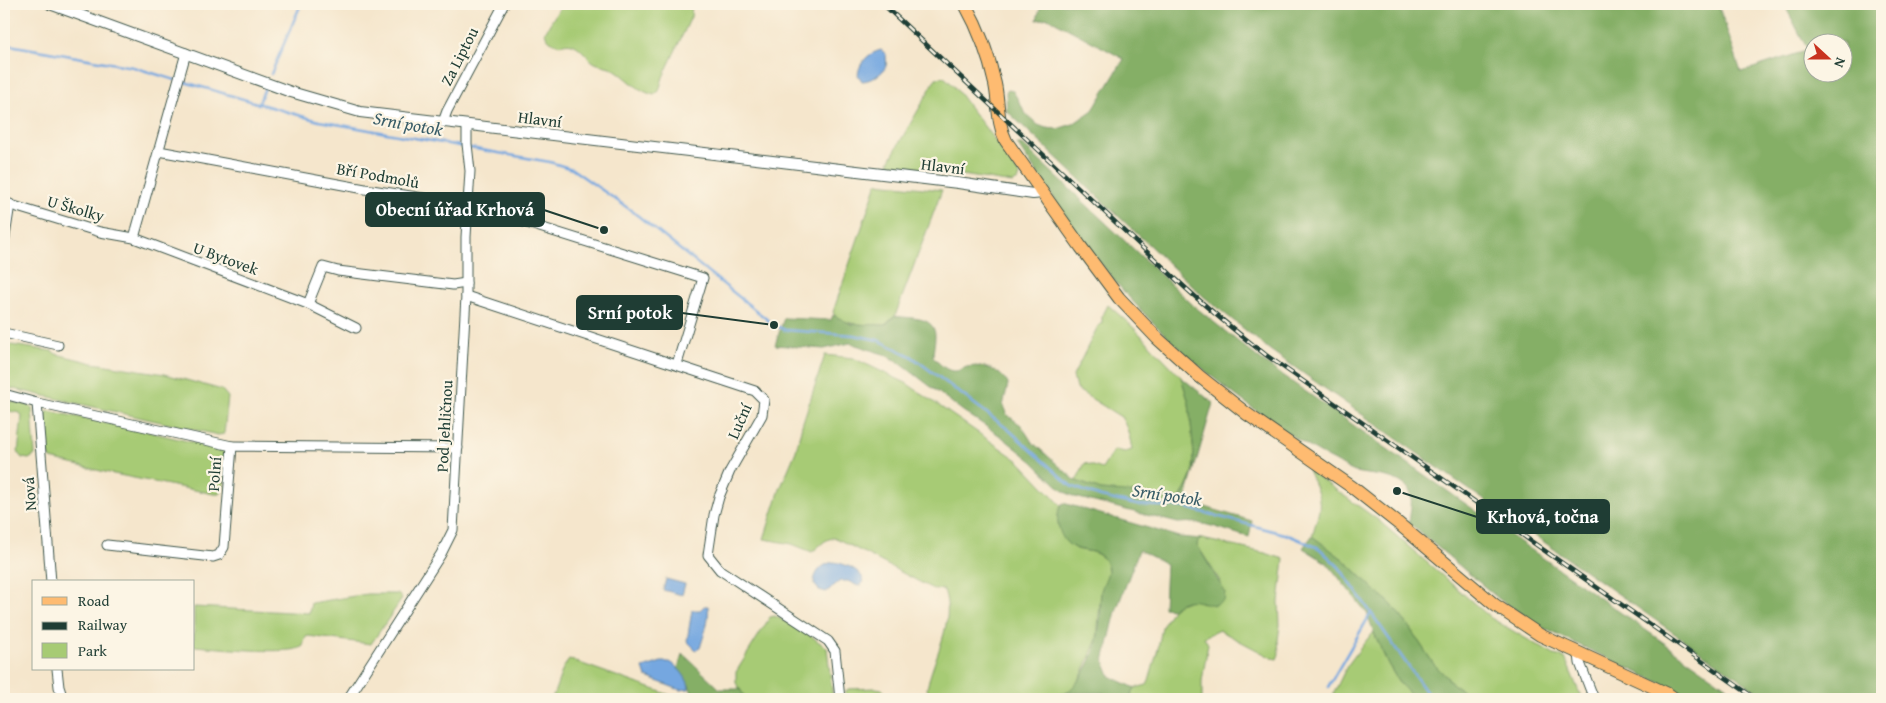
<svg xmlns="http://www.w3.org/2000/svg" width="1886" height="703" viewBox="0 0 1886 703" font-family="'Gentium Book Plus',serif">
  <rect width="100%" height="100%" fill="#fcf5e5"/>
  <filter id="ink" filterUnits="userSpaceOnUse"><feTurbulence type="fractalNoise" baseFrequency=".02" numOctaves="2"/><feDisplacementMap in="SourceGraphic" scale="10" xChannelSelector="R" yChannelSelector="G"/><feConvolveMatrix kernelMatrix="1 2 1 2 8 2 1 2 1" color-interpolation-filters="sRGB"/></filter>
  <filter id="wash" filterUnits="userSpaceOnUse"><feTurbulence type="fractalNoise" baseFrequency=".0096" numOctaves="4" result="noise"/><feDisplacementMap in="SourceGraphic" scale="20" xChannelSelector="R" yChannelSelector="G"/><feGaussianBlur stdDeviation="1.12" result="paint"/><feColorMatrix in="noise" values="0 0 0 0 0 0 0 0 0 0 0 0 0 0 0 0 0 1.4 0 .05"/><feComposite in="paint" operator="in"/></filter>
  <g filter="url(#wash)">
    <rect width="100%" height="100%" fill="#f5e6cc"/>
    <!-- green -->
    <g fill="#a7cb74" stroke="#638454">
      <path d="M562,4H692L691,17L663,77L659,91L654,95C637,91 628,78 614,69C608,65 598,66 592,61C582,52 576,39 560,45C553,43 546,40 545,32Z"/>
      <path d="M944,77C957,87 964,101 974,113C990,134 1006,154 1020,176L1018,180L1013,183L937,171L929,162L926,161L923,170L890,165L889,162C904,133 921,107 936,78Z"/>
      <path d="M877,183L942,190L895,316L885,325C872,325 838,326 833,312Z"/>
      <path d="M1108,305L1133,327L1181,377L1189,403L1194,455L1193,472L1186,488L1179,499L1101,490L1076,481L1085,463L1102,469L1114,450L1125,452L1132,450C1130,438 1128,428 1121,417L1076,389L1073,376L1098,326L1102,323V317Z"/>
      <path d="M4,344L52,351L56,354L93,363L165,374L222,390L228,397L224,434L218,435L5,387Z"/>
      <path d="M825,355L853,358L906,383L1019,461L1061,505C1058,515 1059,519 1061,528C1071,562 1088,542 1105,560L1109,574L1101,591L1097,639L1083,673L1074,687L1066,693L1043,697L1015,699L1003,693L946,699C939,699 930,697 927,689C933,657 956,623 944,590L933,589L834,537L825,541L812,552L792,544L764,539L780,489L796,451L802,425Z"/>
      <path d="M4,400L28,405L32,408L35,455L29,459L22,458L18,453L22,416L20,413L4,410Z"/>
      <path d="M49,411L141,430L225,450L226,453L223,464L224,487L219,494H214L109,473L51,459C44,447 44,426 46,413Z"/>
      <path d="M1308,470L1378,520L1491,618L1554,655L1565,658L1582,699H1477L1472,697L1456,687L1433,663L1407,624L1390,603L1378,593L1344,560L1312,536C1322,502 1323,503 1308,470Z"/>
      <path d="M1202,539L1265,553L1284,559L1279,602L1280,625L1278,640L1279,654L1277,659L1272,658L1219,630L1204,637L1208,644L1207,650L1202,681V699H1128L1135,688L1147,685L1149,681L1158,649L1162,627L1172,609L1179,604L1193,599L1203,603L1220,581L1197,545L1198,541Z"/>
      <path d="M367,594H398L402,599L371,644L308,636L305,638L303,646C294,656 212,647 194,646V607L309,613L311,603Z"/>
      <path d="M775,616L807,633L827,648L833,699H746L736,683V672L770,617Z"/>
      <path d="M1372,633H1374C1384,657 1395,682 1415,699H1331L1347,666Z"/>
      <path d="M569,660L574,661L681,699H552L563,668Z"/>
      <path d="M876,688L882,689L892,699H845L846,691L848,689Z"/>
    </g>
    <!-- forest -->
    <g fill="#85af66" stroke="#52764d" fill-rule="evenodd">
      <path d="M1041,4H1718L1741,72L1808,50L1784,4H1882V699H1768L1270,350L1203,296L1007,111L1006,92L1008,90L1013,91L1026,114L1038,125L1046,128L1057,129L1073,124L1093,110L1124,59L1048,18L1037,20ZM1814,42H1844V72H1814Z"/>
      <path d="M1017,144L1024,146L1194,306L1262,361L1744,699H1688L1671,688L1543,628L1499,599L1409,523C1410,512 1415,494 1406,486C1392,474 1372,476 1355,472C1349,470 1342,465 1335,461C1311,449 1290,435 1268,419C1216,383 1168,341 1126,294C1085,248 1052,194 1017,144Z"/>
      <path d="M833,315L851,324L885,325L895,316C909,319 935,315 935,336C935,343 933,350 933,357C939,363 946,372 956,371C959,371 963,368 967,367C983,364 1000,369 1008,384L1003,406L1007,415L1021,425L1032,442L1076,481L1101,490L1136,493L1175,500L1182,496L1186,488L1193,472L1194,455L1189,403L1181,377L1213,403L1185,501L1252,521L1249,537C1224,531 1205,520 1178,523L1075,497L1063,491L1032,461L1002,437L963,411L897,361L883,354L850,343L824,349L775,345L784,318L831,320Z"/>
      <path d="M1063,503L1179,537L1202,539L1198,541L1197,545L1225,592L1224,600L1215,605C1195,602 1190,595 1172,609L1164,608L1166,564L1139,550L1116,611L1104,661L1110,676L1135,688L1129,699H1104V693H1066C1085,679 1097,651 1099,627C1101,616 1100,604 1101,593C1102,581 1113,573 1105,561C1095,542 1066,562 1058,524C1057,517 1058,508 1063,503Z"/>
      <path d="M1312,536L1344,560L1378,593L1390,603L1407,624L1433,663L1456,687L1477,699H1415L1400,684L1388,664L1374,633L1367,613L1327,563L1303,548Z"/>
      <path d="M683,654L720,689H740L746,699H694L689,685L678,668Z"/>
    </g>
    <!-- water -->
    <g fill="#75a7e0" stroke="#4a728a">
      <path d="M881,50L886,54C886,58 887,62 886,66C883,74 870,81 862,81L858,75C859,62 869,53 881,50Z"/>
      <path d="M834,562C845,564 860,569 864,581L862,584L858,586L848,581H840L826,592L819,590L814,584C814,572 822,564 834,562Z"/>
      <path d="M666,579L685,584L682,595L663,590Z"/>
      <path d="M704,606H708C710,621 704,634 700,648L696,650L687,641L692,610H700Z"/>
      <path d="M661,662C662,662 669,662 670,662C678,666 690,681 689,689L680,690L646,677L643,668Z"/>
    </g>
    <g fill="none" stroke-linecap="round" stroke-linejoin="round">
      <!-- stream -->
      <g stroke="#75a7e0" stroke-width="2.5">
        <path d="M4,44L133,67L175,80"/>
        <path d="M271,74L301,4"/>
        <path d="M181,81L319,121L465,147"/>
        <path d="M258,105L265,88"/>
        <path d="M470,148L550,162L572,169L632,211L774,325L785,330L854,335L878,340L911,356L1009,430L1071,486L1101,497L1137,505L1183,507L1288,535L1319,548L1339,567L1427,693L1437,699"/>
        <path d="M1328,687L1371,613"/>
      </g>
    </g>
  </g>
  <g filter="url(#ink)">
    <g fill="none" stroke-linecap="round" stroke-linejoin="round">
      <!-- minor casing -->
      <g stroke="#3f564b" stroke-width="11">
        <g id="minor">
          <path d="M443,122L447,111L504,4"/>
          <path d="M159,151L365,189L469,205L703,278L677,364"/>
          <path d="M4,203L100,232L134,238L308,304L356,328"/>
          <path d="M134,238L186,53"/>
          <path d="M4,243L10,204"/>
          <path d="M466,296L755,391L764,400L762,415L730,471L719,497L714,515L708,555L720,570L828,641L835,651L840,699"/>
          <path d="M308,304L323,267L338,271L453,285L466,283"/>
          <path d="M4,333L58,345"/>
          <path d="M4,394L37,403L232,446"/>
          <path d="M37,403L51,582"/>
          <path d="M107,545L213,557L219,555L224,547L232,446L458,448"/>
          <path d="M1579,654L1580,663L1594,699"/>
          <path d="M57,669L59,687L63,699"/>
          <path d="M348,699L441,554L453,530L466,296V237L470,171L467,144V125"/>
        </g>
      </g>
      <!-- tertiary casing -->
      <g stroke="#3f564b" stroke-width="12">
        <path id="tertiary" d="M50,4L291,92L360,112L958,183L1033,194L1043,193"/>
      </g>
      <!-- primary casing -->
      <g stroke="#3f564b" stroke-width="14">
        <path id="primary" d="M965,4C979,29 989,56 995,84C999,103 997,123 1006,141L1081,247L1119,298L1157,338L1199,376L1247,414L1352,487L1399,524L1495,605L1540,635L1668,694L1675,699"/>
      </g>
      <!-- minor -->
      <use href="#minor" stroke="#fff" stroke-width="9"/>
      <!-- tertiary -->
      <use href="#tertiary" stroke="#fff" stroke-width="10"/>
      <!-- primary -->
      <use href="#primary" stroke="#febb71" stroke-width="12"/>
      <!-- rail casing -->
      <g stroke="#1f3d34" stroke-width="4.5">
        <path id="rail" d="M883,4L1162,266C1195,298 1230,327 1266,355L1756,699"/>
      </g>
      <!-- rail -->
      <use href="#rail" stroke="#fcf5e5" stroke-width="2.5" stroke-dasharray="8" stroke-linecap="butt"/>
    </g>
  </g>
  <g text-anchor="middle" stroke-width="4.5" stroke-linejoin="round" paint-order="stroke">
    <!-- street labels -->
    <g font-size="16" fill="#1f3d34" stroke="#fcf5e5">
      <text transform="translate(459 56) rotate(-63)" y="6">Za Liptou</text>
      <text transform="translate(540 119) rotate(7)" y="6">Hlavní</text>
      <text transform="translate(943 166) rotate(7)" y="6">Hlavní</text>
      <text transform="translate(378 175) rotate(10)" y="6">Bří Podmolů</text>
      <text transform="translate(76 208) rotate(16)" y="6">U Školky</text>
      <text transform="translate(226 258) rotate(20)" y="6">U Bytovek</text>
      <text transform="translate(739 421) rotate(-66)" y="6">Luční</text>
      <text transform="translate(444 426) rotate(-87)" y="6">Pod Jehličnou</text>
      <text transform="translate(214 474) rotate(-86)" y="6">Polní</text>
      <text transform="translate(29 494) rotate(-94)" y="6">Nová</text>
    </g>
    <!-- water labels -->
    <g font-size="18" font-style="italic" fill="#395d68" stroke="#fcf5e5">
      <text transform="translate(408 124) rotate(10)" y="6">Srní potok</text>
      <text transform="translate(1167 495) rotate(8)" y="6">Srní potok</text>
    </g>
  </g>
  <!-- callouts -->
  <path fill="none" stroke="#1f3d34" stroke-width="2" d="M604 230L544 210M774 325L682 313M1397 491L1477 517"/>
  <g fill="#1f3d34" stroke="#fcf5e5" stroke-width="2">
    <circle cx="604" cy="230" r="5"/>
    <circle cx="774" cy="325" r="5"/>
    <circle cx="1397" cy="491" r="5"/>
  </g>
  <g fill="#1f3d34" stroke="#1f3d34" stroke-width="2">
    <rect x="366" y="193" width="178" height="33" rx="5"/>
    <rect x="577" y="296" width="105" height="33" rx="5"/>
    <rect x="1477" y="500" width="132" height="33" rx="5"/>
  </g>
  <g font-size="18" text-anchor="middle" font-weight="bold" fill="#fff">
    <text x="455" y="216">Obecní úřad Krhová</text>
    <text x="630" y="319">Srní potok</text>
    <text x="1543" y="523">Krhová, točna</text>
  </g>
  <!-- margin -->
  <rect width="1886" height="703" fill="none" stroke="#fcf5e5" stroke-width="20"/>
  <!-- legend -->
  <rect x="32" y="580" width="162" height="90" fill="#fcf5e5" stroke="#a4ab9e"/>
  <rect x="42" y="597" width="25" height="8" fill="#febb71" stroke="#a4ab9e"/>
  <text x="78" y="606" font-size="15" fill="#1f3d34">Road</text>
  <rect x="42" y="622" width="25" height="8" fill="#1f3d34" stroke="#a4ab9e"/>
  <text x="78" y="630" font-size="15" fill="#1f3d34">Railway</text>
  <rect x="42" y="643" width="25" height="15" fill="#a7cb74" stroke="#a4ab9e"/>
  <text x="78" y="656" font-size="15" fill="#1f3d34">Park</text>
  <!-- north arrow -->
  <g transform="translate(1828 58) rotate(111)"><circle r="24" fill="#fcf5e5" stroke="#a4ab9e"/>
  <path d="M0-4L9 19L0 12L-9 19Z" fill="#c8321e"/>
  <text y="-8" font-size="14" font-weight="bold" text-anchor="middle" fill="#1f3d34">N</text>
  </g>
</svg>
